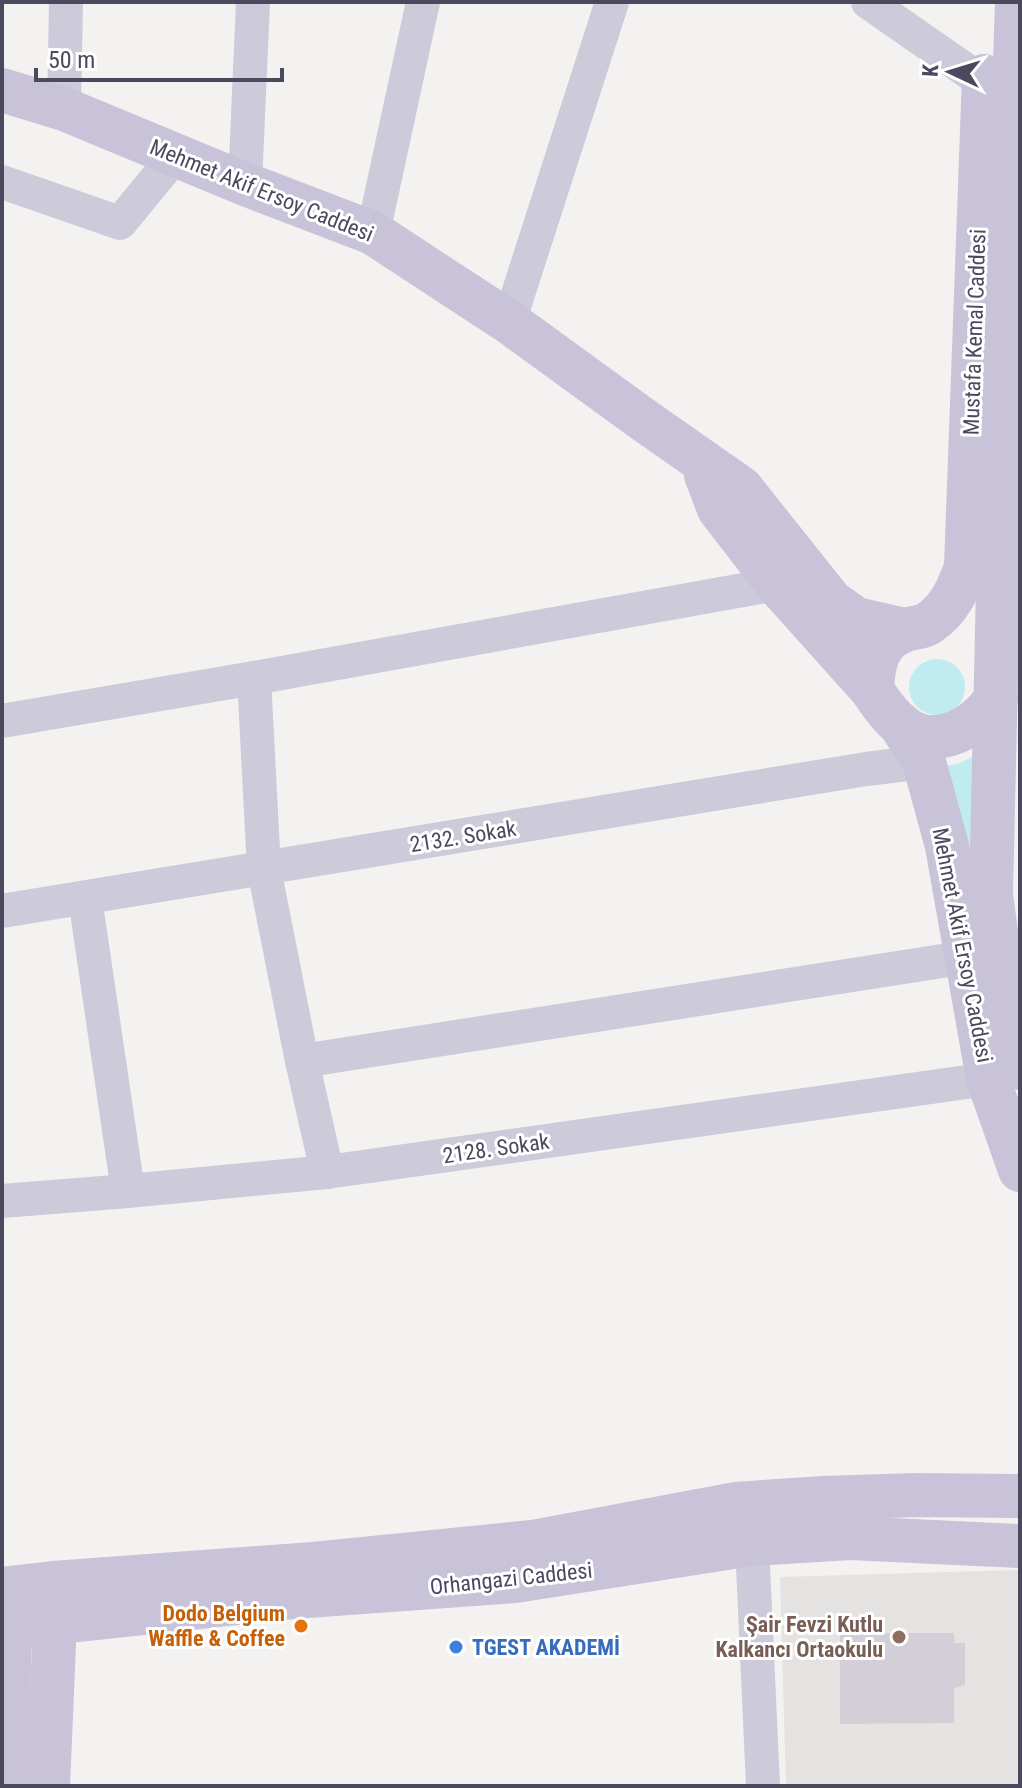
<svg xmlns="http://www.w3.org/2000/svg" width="1022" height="1788" viewBox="0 0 1022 1788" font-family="'Roboto Condensed',sans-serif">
  <rect width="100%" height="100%" fill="#f3f2f0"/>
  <!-- education -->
  <path fill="#e4e3e2" d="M1020,1570V1786H786L780,1577Z"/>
  <!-- green -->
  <g fill="#c0ebf0">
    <circle cx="937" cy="687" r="28"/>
    <path d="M978,754L976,897L940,767L960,763Z"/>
  </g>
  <!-- building -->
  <path fill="#d3cfd8" d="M840,1633H954V1643H965V1685L954,1688V1723L840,1724Z"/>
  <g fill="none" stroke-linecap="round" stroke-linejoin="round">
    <!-- street -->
    <g stroke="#cdcada" stroke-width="34">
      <path d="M868,2L983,82"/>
      <path d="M64,109L66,2"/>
      <path d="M2,182L120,223L175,156"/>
      <path d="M245,184L253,2"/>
      <path d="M373,233L423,2"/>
      <path d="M509,322L612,2"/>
      <path d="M254,678L264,869L302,1061L327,1172"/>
      <path d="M2,721L254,678L777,584"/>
      <path d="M85,898L128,1191"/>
      <path d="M2,911L866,769L924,762"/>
      <path d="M302,1061L968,957"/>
      <path d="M2,1201L128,1191L327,1172L988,1079"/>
      <path d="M752,1544L763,1786"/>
    </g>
    <!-- secondary -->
    <g stroke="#c8c3d9" stroke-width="44">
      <path d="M1017,2L999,544L991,894L998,948L1004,1012L1020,1068"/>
      <path d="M2,90L64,109L245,184L373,233L509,322L641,418L741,488L831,601L856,619L904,630"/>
      <path d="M706,475L719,509L777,584L872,690C883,707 900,731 922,736C951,742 982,721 996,698"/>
      <path d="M872,690C873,665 877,639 906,630C914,627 922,628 929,623C950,609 958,589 966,567L984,76"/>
      <path d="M900,724L924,762L947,846L988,1079L1020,1170"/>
      <path d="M2,1589L53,1583L313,1564L532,1542L735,1504L823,1498L916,1495L1020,1496"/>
      <path d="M2,1628L293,1597L515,1581L752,1544L850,1538L1020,1546"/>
      <path d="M6,1786L10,1627L14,1597"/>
      <path d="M48,1786L55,1621L53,1593"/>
    </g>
  </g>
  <!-- markers -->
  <circle fill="#e8710a" stroke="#fff" stroke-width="3" cx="301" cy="1626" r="8"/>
  <circle fill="#8d6e63" stroke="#fff" stroke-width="3" cx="899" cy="1637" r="8"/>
  <circle fill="#3f7fe0" stroke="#fff" stroke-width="3" cx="456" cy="1647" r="8"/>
  <g text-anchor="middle" stroke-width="6" stroke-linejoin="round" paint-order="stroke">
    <!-- street labels -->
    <g font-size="22" fill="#4c485e" stroke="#fff">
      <text transform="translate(262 190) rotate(22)" y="8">Mehmet Akif Ersoy Caddesi</text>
      <text transform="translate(974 332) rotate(-88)" y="8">Mustafa Kemal Caddesi</text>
      <text transform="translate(463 836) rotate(-9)" y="8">2132. Sokak</text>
      <text transform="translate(963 945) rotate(79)" y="8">Mehmet Akif Ersoy Caddesi</text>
      <text transform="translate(496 1148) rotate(-8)" y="8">2128. Sokak</text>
      <text transform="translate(511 1578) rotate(-6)" y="8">Orhangazi Caddesi</text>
    </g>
    <!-- food labels -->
    <g font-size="22" font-weight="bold" fill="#c56008" stroke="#fff" text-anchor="end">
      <text x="285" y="1621">Dodo Belgium<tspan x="285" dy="25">Waffle &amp; Coffee</tspan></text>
    </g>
    <!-- education labels -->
    <g font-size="22" font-weight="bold" fill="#785e54" stroke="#fff" text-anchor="end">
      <text x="883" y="1632">Şair Fevzi Kutlu<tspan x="883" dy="25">Kalkancı Ortaokulu</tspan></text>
    </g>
    <!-- shop labels -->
    <g font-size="22" font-weight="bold" fill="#366cbe" stroke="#fff" text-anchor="start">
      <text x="472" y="1655">TGEST AKADEMİ</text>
    </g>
  </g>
  <!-- border -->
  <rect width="1022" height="1788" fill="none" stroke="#4c485e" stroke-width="8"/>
  <!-- north arrow -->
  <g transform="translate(950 72) rotate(274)" stroke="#ffffff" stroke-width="6" paint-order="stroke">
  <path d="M0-6L14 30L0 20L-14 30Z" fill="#4c485e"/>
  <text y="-12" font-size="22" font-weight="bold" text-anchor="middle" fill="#4c485e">K</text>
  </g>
  <!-- scale -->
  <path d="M36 68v12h246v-12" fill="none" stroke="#4c485e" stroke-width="4"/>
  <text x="48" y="68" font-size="24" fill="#4c485e" stroke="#ffffff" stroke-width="6" paint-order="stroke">50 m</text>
</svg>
